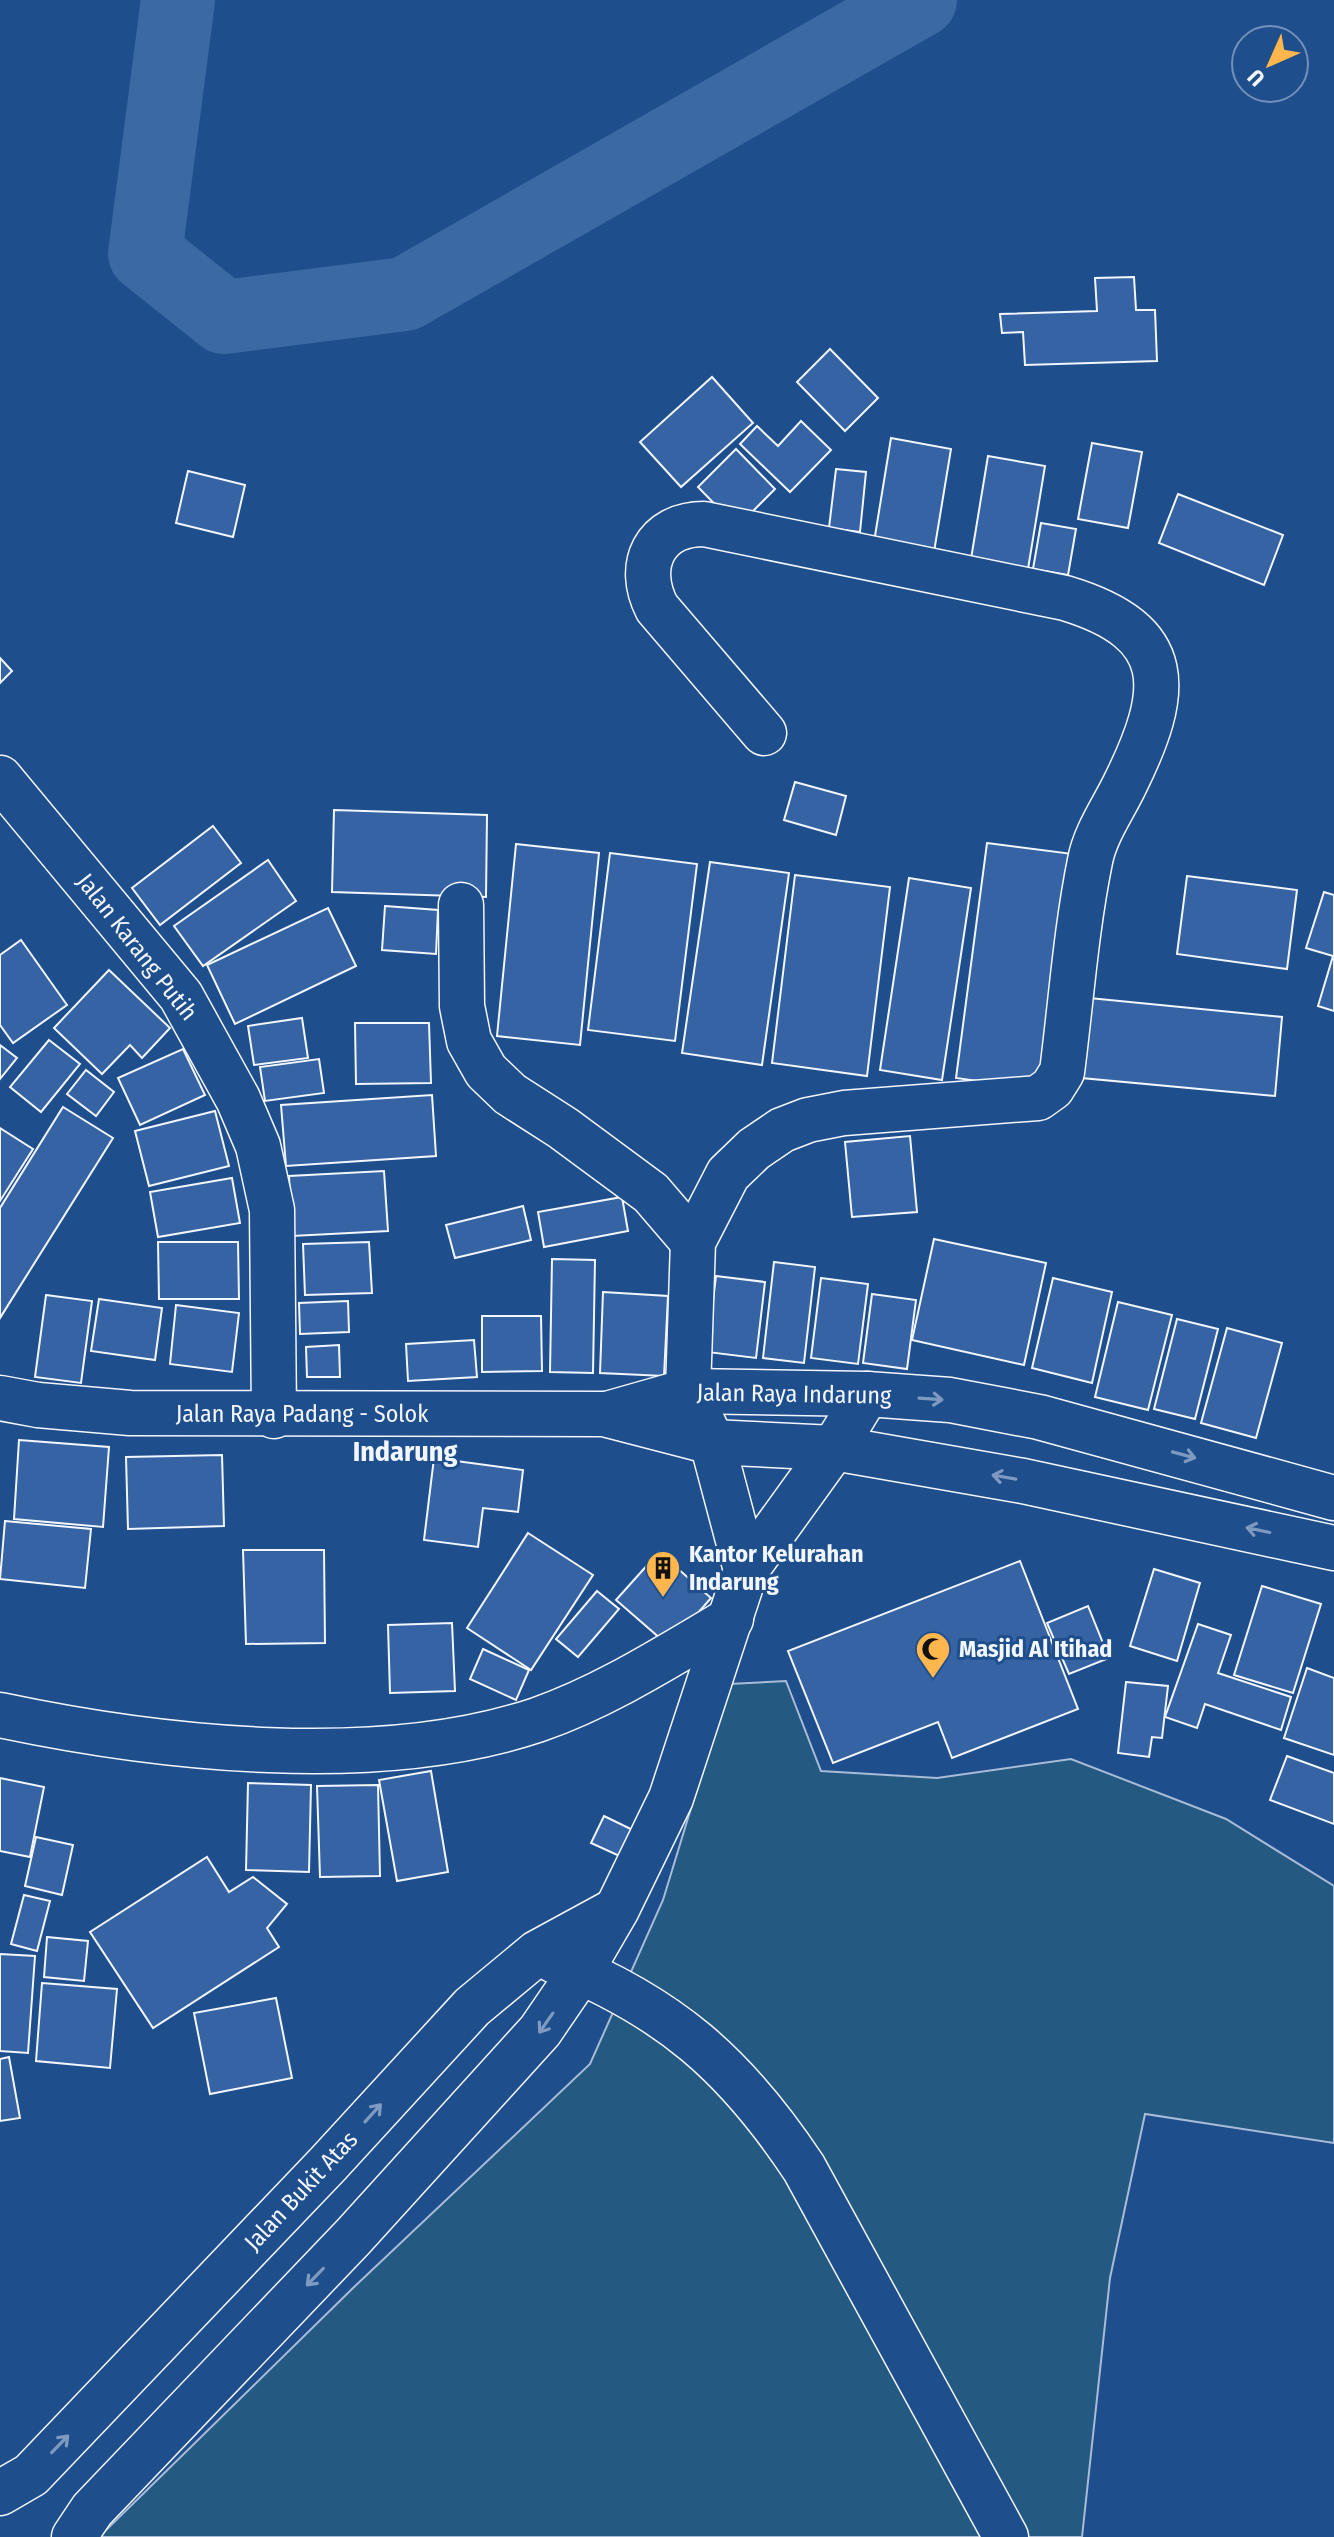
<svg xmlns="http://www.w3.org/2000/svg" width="1334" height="2537" viewBox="0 0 1334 2537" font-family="'Fira Sans Condensed',sans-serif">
  <rect width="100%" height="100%" fill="#1f4e8c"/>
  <!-- green -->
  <path fill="#245a82" stroke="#a8bbd7" stroke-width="2" d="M786,1681L821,1771L937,1778L1071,1759L1226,1819L1334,1886V2143L1145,2114L1110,2278L1082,2537H99L353,2288L590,2064L663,1900L729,1684Z"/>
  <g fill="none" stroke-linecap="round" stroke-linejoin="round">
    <!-- river -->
    <path stroke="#3b69a3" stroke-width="74" d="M178,0L145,254L224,317L405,294L920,0"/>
  </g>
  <!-- building -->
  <g fill="#3563a3" stroke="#f2f6ff" stroke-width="2">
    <path d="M1134,277L1136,310H1155L1157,361L1025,365L1023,332L1002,333L1000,314L1097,311L1095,278Z"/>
    <path d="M830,349L878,398L845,431L797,382Z"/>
    <path d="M712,377L753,423L681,487L640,442Z"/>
    <path d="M801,421L831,450L790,492L740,444L757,426L778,446Z"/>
    <path d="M891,438L951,449L934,552L874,542Z"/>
    <path d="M1092,443L1142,452L1128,528L1078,519Z"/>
    <path d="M736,449L775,489L737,527L698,487Z"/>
    <path d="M988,456L1045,466L1026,581L969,571Z"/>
    <path d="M836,469L866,472L860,532L829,528Z"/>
    <path d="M188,471L245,485L233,537L176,523Z"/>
    <path d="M1178,494L1283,535L1264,585L1159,543Z"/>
    <path d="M1041,523L1076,529L1068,575L1033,569Z"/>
    <path d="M0,658L12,671L0,683Z"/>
    <path d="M795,782L846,796L836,835L784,820Z"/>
    <path d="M334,810L487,815L486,897L332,892Z"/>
    <path d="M213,826L241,863L160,925L132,888Z"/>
    <path d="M987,843L1073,854L1043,1090L956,1078Z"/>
    <path d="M516,844L599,853L580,1045L497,1036Z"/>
    <path d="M610,853L697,864L675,1041L588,1030Z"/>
    <path d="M268,860L296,901L203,966L174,926Z"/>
    <path d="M710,862L789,873L762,1065L682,1053Z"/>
    <path d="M795,875L890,887L867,1076L772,1063Z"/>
    <path d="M1187,876L1297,890L1287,969L1177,954Z"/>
    <path d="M909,878L971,888L942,1080L880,1070Z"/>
    <path d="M1324,892L1334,895V1011L1318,1006L1333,956L1306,948Z"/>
    <path d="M385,906L438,910L436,954L382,950Z"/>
    <path d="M328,908L356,966L235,1024L207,965Z"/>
    <path d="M21,940L67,1005L13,1043L0,1025V955Z"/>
    <path d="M109,970L170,1028L142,1058L130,1045L102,1074L54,1028Z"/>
    <path d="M1079,997L1282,1017L1275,1096L1071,1077Z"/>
    <path d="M302,1018L308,1058L254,1065L248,1026Z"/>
    <path d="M355,1023H429L431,1083L356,1084Z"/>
    <path d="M49,1040L80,1064L41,1112L10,1087Z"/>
    <path d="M0,1045L17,1058L0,1079Z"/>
    <path d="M183,1049L205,1095L140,1125L118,1078Z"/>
    <path d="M319,1059L324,1093L265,1101L260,1067Z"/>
    <path d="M86,1070L114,1092L96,1116L67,1094Z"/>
    <path d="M432,1095L436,1156L286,1166L281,1105Z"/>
    <path d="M63,1107L113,1138L0,1318V1208Z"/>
    <path d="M215,1111L229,1166L149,1186L135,1131Z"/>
    <path d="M0,1128L33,1149L0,1201Z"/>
    <path d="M910,1136L917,1212L852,1217L845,1142Z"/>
    <path d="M384,1171L388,1231L292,1236L289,1176Z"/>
    <path d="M232,1178L240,1223L158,1237L150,1192Z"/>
    <path d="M622,1197L628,1231L544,1247L538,1212Z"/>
    <path d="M523,1206L531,1240L455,1258L446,1225Z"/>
    <path d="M934,1239L1046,1263L1024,1365L912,1340Z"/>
    <path d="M158,1242H238L239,1299H159Z"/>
    <path d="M369,1242L372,1293L305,1295L303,1244Z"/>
    <path d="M552,1259L595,1260L593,1373L550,1372Z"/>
    <path d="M774,1262L815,1267L804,1363L763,1358Z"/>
    <path d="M716,1276L765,1282L756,1358L707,1352Z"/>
    <path d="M821,1278L868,1284L858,1364L811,1358Z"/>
    <path d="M1053,1278L1112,1292L1092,1383L1032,1368Z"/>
    <path d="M603,1292L668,1296L664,1376L600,1373Z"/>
    <path d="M872,1294L916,1300L907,1369L863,1363Z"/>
    <path d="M46,1295L92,1301L81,1383L35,1377Z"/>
    <path d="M99,1299L162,1308L155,1360L91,1351Z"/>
    <path d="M348,1301L349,1332L300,1334L299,1303Z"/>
    <path d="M1118,1302L1172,1315L1148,1410L1095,1397Z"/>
    <path d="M176,1305L239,1313L232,1372L170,1364Z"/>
    <path d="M482,1316H541L542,1371L482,1372Z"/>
    <path d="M1177,1319L1218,1329L1195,1419L1154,1409Z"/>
    <path d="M1227,1328L1282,1343L1256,1438L1201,1423Z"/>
    <path d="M474,1340L477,1377L408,1381L406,1344Z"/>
    <path d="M339,1345L340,1377H307L306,1347Z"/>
    <path d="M19,1440L109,1447L103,1527L14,1519Z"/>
    <path d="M222,1455L224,1526L128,1529L126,1457Z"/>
    <path d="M434,1458L523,1470L518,1512L483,1508L478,1547L424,1540Z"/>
    <path d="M5,1521L91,1529L85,1588L0,1579Z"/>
    <path d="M528,1533L593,1575L531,1670L467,1628Z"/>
    <path d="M243,1550H324L325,1643L246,1644Z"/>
    <path d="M659,1552L711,1598L669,1646L616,1600Z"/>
    <path d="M1020,1561L1078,1709L952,1758L938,1722L833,1763L788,1651Z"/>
    <path d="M1154,1569L1200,1583L1177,1661L1130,1646Z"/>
    <path d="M1262,1586L1321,1604L1293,1693L1234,1675Z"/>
    <path d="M597,1591L619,1609L578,1657L556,1639Z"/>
    <path d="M1088,1606L1109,1658L1069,1674L1047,1623Z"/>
    <path d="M452,1623L455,1691L390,1693L388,1625Z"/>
    <path d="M1198,1624L1231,1635L1218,1673L1291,1697L1281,1730L1205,1704L1197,1728L1165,1717Z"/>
    <path d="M483,1649L529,1670L516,1700L470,1679Z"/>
    <path d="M1307,1668L1334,1678V1755L1284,1738Z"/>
    <path d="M1126,1682L1168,1686L1162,1738L1152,1737L1149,1757L1118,1753Z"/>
    <path d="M1287,1756L1334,1773V1824L1270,1800Z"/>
    <path d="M431,1771L448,1872L397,1881L379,1780Z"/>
    <path d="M0,1778L44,1787L30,1857L0,1851Z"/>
    <path d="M248,1783L311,1785L309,1872L246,1870Z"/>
    <path d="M378,1785L380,1876L320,1877L317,1786Z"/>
    <path d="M604,1816L639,1833L626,1859L591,1843Z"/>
    <path d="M36,1837L73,1845L62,1895L25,1886Z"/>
    <path d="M207,1857L229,1892L253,1877L287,1904L267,1928L279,1947L153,2028L90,1932Z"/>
    <path d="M24,1895L50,1901L37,1951L11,1944Z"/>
    <path d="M47,1937L88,1941L84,1981L44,1977Z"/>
    <path d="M0,1954L35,1956L28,2053L0,2051Z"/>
    <path d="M42,1983L117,1989L110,2068L36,2061Z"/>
    <path d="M276,1998L292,2078L210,2094L194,2013Z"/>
    <path d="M9,2057L20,2118L0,2121V2059Z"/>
  </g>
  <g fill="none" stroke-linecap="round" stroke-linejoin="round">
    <!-- minor casing -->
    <g stroke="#f2f6ff" stroke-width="47">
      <g id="minor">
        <path d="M0,778L181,996L238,1099L258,1146L272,1210L274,1416"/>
        <path d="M461,905L462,1006L469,1041L486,1071L510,1094L563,1128L651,1193L693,1242"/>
        <path d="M746,1570L712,1442L688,1391L693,1242L728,1174L754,1149L782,1130L808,1120L844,1113L1038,1098L1052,1088L1062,1072C1071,1002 1076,930 1090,861C1095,834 1113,809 1125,784C1171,691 1178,632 1065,598L704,524C655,524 635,565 657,608L764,733"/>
        <path d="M0,1715C161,1749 378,1773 537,1720C606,1696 668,1656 731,1619"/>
        <path d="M553,1960C669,2007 735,2064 804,2168L1006,2537"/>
        <path d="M0,2493L31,2475L328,2164L472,2007L537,1953L616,1910"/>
        <path d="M74,2537L92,2510L353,2237L540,2031L581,1971L617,1909L671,1798L746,1570L834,1448L867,1394"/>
      </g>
    </g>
    <!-- highway casing -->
    <g stroke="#f2f6ff" stroke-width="47">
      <g id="highway">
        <path d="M0,1398L38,1405L130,1413L604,1414L712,1442L834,1448L1023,1481L1334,1548"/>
        <path d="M607,1414L688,1391L867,1394L950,1400L1039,1417L1334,1498"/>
      </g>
    </g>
    <!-- minor -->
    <use href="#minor" stroke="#1f4e8c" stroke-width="44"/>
    <!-- highway -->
    <use href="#highway" stroke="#1f4e8c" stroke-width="44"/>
  </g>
  <!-- one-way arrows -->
  <defs><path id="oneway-shaft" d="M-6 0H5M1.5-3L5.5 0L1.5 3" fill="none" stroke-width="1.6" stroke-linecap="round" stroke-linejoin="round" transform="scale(2)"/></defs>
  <g stroke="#7e9ac0">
    <use href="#oneway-shaft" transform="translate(931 1399) rotate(4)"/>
    <use href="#oneway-shaft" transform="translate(1184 1455) rotate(15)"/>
    <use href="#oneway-shaft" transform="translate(1004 1477) rotate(-170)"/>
    <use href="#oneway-shaft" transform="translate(1258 1530) rotate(-168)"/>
    <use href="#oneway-shaft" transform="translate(546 2023) rotate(125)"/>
    <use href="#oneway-shaft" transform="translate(373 2113) rotate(-48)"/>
    <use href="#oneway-shaft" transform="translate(315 2277) rotate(134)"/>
    <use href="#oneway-shaft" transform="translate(60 2444) rotate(-46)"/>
  </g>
  <!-- icons -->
  <defs>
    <g id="building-pin" transform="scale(1.8)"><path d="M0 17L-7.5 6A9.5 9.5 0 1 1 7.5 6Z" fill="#ffb74d" stroke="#1f4e8c"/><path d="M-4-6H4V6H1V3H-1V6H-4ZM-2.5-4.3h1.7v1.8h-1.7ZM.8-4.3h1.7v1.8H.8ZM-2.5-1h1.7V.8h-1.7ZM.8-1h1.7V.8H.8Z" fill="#111"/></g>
    <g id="mosque-pin" transform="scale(1.8)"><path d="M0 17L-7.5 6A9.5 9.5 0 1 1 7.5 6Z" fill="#ffb74d" stroke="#1f4e8c"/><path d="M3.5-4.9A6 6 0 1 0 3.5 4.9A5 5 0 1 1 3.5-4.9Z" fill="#111"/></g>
  </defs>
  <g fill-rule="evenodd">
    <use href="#building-pin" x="663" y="1568"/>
    <use href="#mosque-pin" x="933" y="1649"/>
  </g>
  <g text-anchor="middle" stroke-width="6" stroke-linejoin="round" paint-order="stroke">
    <!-- street labels -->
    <g font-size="24" fill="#f2f6ff" stroke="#1f4e8c">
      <text transform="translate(137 947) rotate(52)" y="8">Jalan Karang Putih</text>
      <text transform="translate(794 1394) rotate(1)" y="8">Jalan Raya Indarung</text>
      <text x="302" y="1422">Jalan Raya Padang - Solok</text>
      <text transform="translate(301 2191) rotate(-47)" y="8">Jalan Bukit Atas</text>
    </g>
    <!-- poi labels -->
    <g font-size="24" font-weight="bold" fill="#f2f6ff" stroke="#1f4e8c" text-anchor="start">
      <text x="689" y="1562">Kantor Kelurahan<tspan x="689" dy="28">Indarung</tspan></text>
      <text x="959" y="1657">Masjid Al Itihad</text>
    </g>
    <!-- quarter labels -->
    <g font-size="28" font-weight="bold" fill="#f2f6ff" stroke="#1f4e8c">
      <text x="405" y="1461">Indarung</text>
    </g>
  </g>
  <!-- north arrow -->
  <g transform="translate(1270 64) rotate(225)"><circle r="38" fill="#1f4e8c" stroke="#7391ba" stroke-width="2"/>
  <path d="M0-6L14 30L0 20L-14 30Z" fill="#ffb74d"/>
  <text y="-12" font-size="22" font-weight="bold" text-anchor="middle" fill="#f2f6ff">U</text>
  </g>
</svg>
